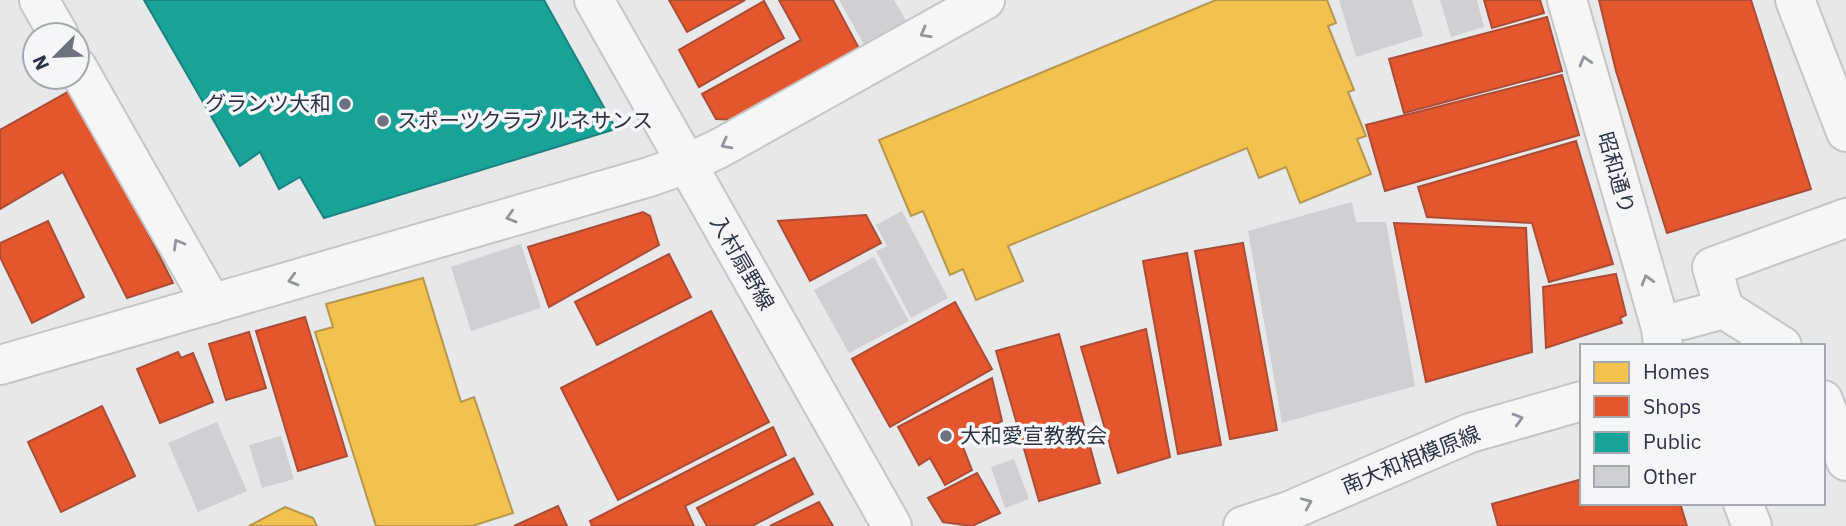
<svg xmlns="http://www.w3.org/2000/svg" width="1846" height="526" viewBox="0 0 1846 526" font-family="'IBM Plex Sans','Noto Sans JP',sans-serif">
  <rect width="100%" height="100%" fill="#e6e8ea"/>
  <!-- homes -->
  <g fill="#f2c14e" stroke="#b6974b" stroke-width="2">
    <path d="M319,0H332L357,45L374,35L353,0H503L541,68L324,190L305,155L276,172L258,136L237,148L194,71Z"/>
    <path d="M1216,0H1327L1336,23L1328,26L1354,90L1348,92L1366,136L1357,139L1371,174L1300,203L1286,167L1259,178L1247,148L1008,246L1023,281L976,300L963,269L950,275L923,211L911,216L879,140Z"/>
    <path d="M423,278L461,402L474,397L513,513L472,526H376L315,332L333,327L326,304Z"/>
    <path d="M285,507L313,518L317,526H249Z"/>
  </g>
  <!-- shops -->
  <g fill="#e4572e" stroke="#ac4c35" stroke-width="2">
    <path d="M669,0H745L687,32Z"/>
    <path d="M779,0H833L862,54L740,120L716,119L702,94L801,40Z"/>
    <path d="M1484,0H1540L1544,13L1492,28Z"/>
    <path d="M1599,0H1751L1811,189L1667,233L1616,71Z"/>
    <path d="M764,1L784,38L699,87L679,50Z"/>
    <path d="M1547,17L1562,71L1404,113L1389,59Z"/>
    <path d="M1562,75L1579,135L1385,191L1366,125Z"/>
    <path d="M75,88L173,283L127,298L63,172L0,209V130Z"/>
    <path d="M1576,141L1613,264L1549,282L1532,223L1427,217L1418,187Z"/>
    <path d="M643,212L650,216L659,245L549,307L528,247Z"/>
    <path d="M866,215L881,243L810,281L778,221Z"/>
    <path d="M48,221L84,297L32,323L0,257V243Z"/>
    <path d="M1394,223L1526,228L1532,352L1426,382Z"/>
    <path d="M1243,243L1277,430L1230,439L1195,251Z"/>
    <path d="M1187,253L1221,445L1178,454L1143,261Z"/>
    <path d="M669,254L691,297L597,345L575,302Z"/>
    <path d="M1616,274L1626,315L1620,318L1622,323L1546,348L1543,287Z"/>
    <path d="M955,302L992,369L890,427L852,359Z"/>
    <path d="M711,311L769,422L618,500L561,388Z"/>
    <path d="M305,317L347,456L298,471L256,331Z"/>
    <path d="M1146,329L1170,457L1118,473L1081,347Z"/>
    <path d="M249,332L266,388L226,400L209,344Z"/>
    <path d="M1059,334L1100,483L1039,501L996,351Z"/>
    <path d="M178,352L181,358L193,353L213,402L160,423L137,369Z"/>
    <path d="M992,378L1002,421L961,442L972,470L945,485L930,458L919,465L898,427Z"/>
    <path d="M102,406L135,476L61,512L28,442Z"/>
    <path d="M773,427L786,455L685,506L694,526H592L590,521Z"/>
    <path d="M794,458L813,494L752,526H707L697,508Z"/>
    <path d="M977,473L1000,513L972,526L943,522L928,498Z"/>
    <path d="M1582,479V503H1680L1687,526H1498L1492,504Z"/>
    <path d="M819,502L833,526H770Z"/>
    <path d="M558,506L567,526H514Z"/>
  </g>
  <!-- public -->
  <path fill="#17a398" stroke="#1d827f" stroke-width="2" d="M144,0H544L616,129L324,218L300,177L279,189L260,152L240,166Z"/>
  <!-- building -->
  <g fill="#ced0d3">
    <path d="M839,0H894L907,22L865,46Z"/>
    <path d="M1339,0H1412L1423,36L1356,57Z"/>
    <path d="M1440,0H1477L1484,27L1451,37Z"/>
    <path d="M1352,202L1356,222H1386L1415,386L1282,423L1248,231Z"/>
    <path d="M902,211L948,298L911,318L876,251L887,246L876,225Z"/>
    <path d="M521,244L541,308L471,331L451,267Z"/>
    <path d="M874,257L909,321L849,353L814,290Z"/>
    <path d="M217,422L247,491L198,512L168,443Z"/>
    <path d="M281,436L294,479L262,488L249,445Z"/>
    <path d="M1014,459L1029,499L1005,508L991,467Z"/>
  </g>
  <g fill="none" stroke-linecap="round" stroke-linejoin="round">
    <!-- minor casing -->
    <g stroke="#c4c6c8" stroke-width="42">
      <g id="minor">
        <path d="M39,0L59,35"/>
        <path d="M594,0L892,526"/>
        <path d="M1567,0L1661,328L1663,346"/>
        <path d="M1795,0L1846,132"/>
        <path d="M77,67L212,304"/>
        <path d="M1724,309L1712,267L1846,218"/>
        <path d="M1683,320L1724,309L1782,346"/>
        <path d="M0,365L649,177L686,164L720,148L985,0"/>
        <path d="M1823,400L1846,461"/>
        <path d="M1743,503L1752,526"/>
        <path d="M1243,526L1289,511L1470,433L1582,401"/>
      </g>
    </g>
    <!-- minor -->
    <use href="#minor" stroke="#f5f6f7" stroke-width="38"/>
  </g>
  <!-- one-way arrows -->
  <defs><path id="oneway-chevron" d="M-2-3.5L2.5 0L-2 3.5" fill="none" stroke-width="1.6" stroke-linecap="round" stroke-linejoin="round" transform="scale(1.75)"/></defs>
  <g stroke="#90959e">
    <use href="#oneway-chevron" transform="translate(925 33) rotate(151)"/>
    <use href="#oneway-chevron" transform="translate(1585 61) rotate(-106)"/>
    <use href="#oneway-chevron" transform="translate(726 144) rotate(152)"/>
    <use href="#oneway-chevron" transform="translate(511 217) rotate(164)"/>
    <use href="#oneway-chevron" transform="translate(178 244) rotate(-120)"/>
    <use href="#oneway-chevron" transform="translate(293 280) rotate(164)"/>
    <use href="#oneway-chevron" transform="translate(1647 280) rotate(-106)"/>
    <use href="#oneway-chevron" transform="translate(1518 419) rotate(-16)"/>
    <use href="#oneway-chevron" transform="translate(1307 503) rotate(-23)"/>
  </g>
  <!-- markers -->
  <g fill="#6c737f" stroke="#f4f6f9" stroke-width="2.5">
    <circle cx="345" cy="104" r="7"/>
    <circle cx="383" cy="121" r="7"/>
    <circle cx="946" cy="436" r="7"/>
  </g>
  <g text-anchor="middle" stroke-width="7" stroke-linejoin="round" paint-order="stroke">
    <!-- poi labels -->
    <g font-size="21" fill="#2b3445" stroke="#f4f6f9" text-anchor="start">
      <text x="331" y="111" text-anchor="end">グランツ大和</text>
      <text x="397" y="128">スポーツクラブ ルネサンス</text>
      <text x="960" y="443">大和愛宣教教会</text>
    </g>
    <!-- street labels -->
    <g font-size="21" fill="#2b3445" stroke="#f4f6f9">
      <text transform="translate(1616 173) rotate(74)" y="7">昭和通り</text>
      <text transform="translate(742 263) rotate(60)" y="7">入村扇野線</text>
      <text transform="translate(1411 460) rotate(-22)" y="7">南大和相模原線</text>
    </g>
  </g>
  <!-- legend -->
  <rect x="1580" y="344" width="245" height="161" fill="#f4f6f9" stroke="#a4a8b1" stroke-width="2"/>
  <rect x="1594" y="362" width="35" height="21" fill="#f2c14e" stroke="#a4a8b1" stroke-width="2"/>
  <text x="1643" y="379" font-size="21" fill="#2b3445">Homes</text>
  <rect x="1594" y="396" width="35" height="21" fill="#e4572e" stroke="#a4a8b1" stroke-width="2"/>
  <text x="1643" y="414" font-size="21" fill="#2b3445">Shops</text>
  <rect x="1594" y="432" width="35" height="21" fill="#17a398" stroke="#a4a8b1" stroke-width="2"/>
  <text x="1643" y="449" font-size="21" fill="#2b3445">Public</text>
  <rect x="1594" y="466" width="35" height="21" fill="#ced0d3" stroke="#a4a8b1" stroke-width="2"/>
  <text x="1643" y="484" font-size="21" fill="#2b3445">Other</text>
  <!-- north arrow -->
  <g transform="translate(56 56) rotate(246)"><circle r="33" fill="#f4f6f9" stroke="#a4a8b1" stroke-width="2"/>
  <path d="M0-5L12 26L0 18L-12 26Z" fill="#6c737f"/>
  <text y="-10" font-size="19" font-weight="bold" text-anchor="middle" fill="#2b3445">N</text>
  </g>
</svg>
